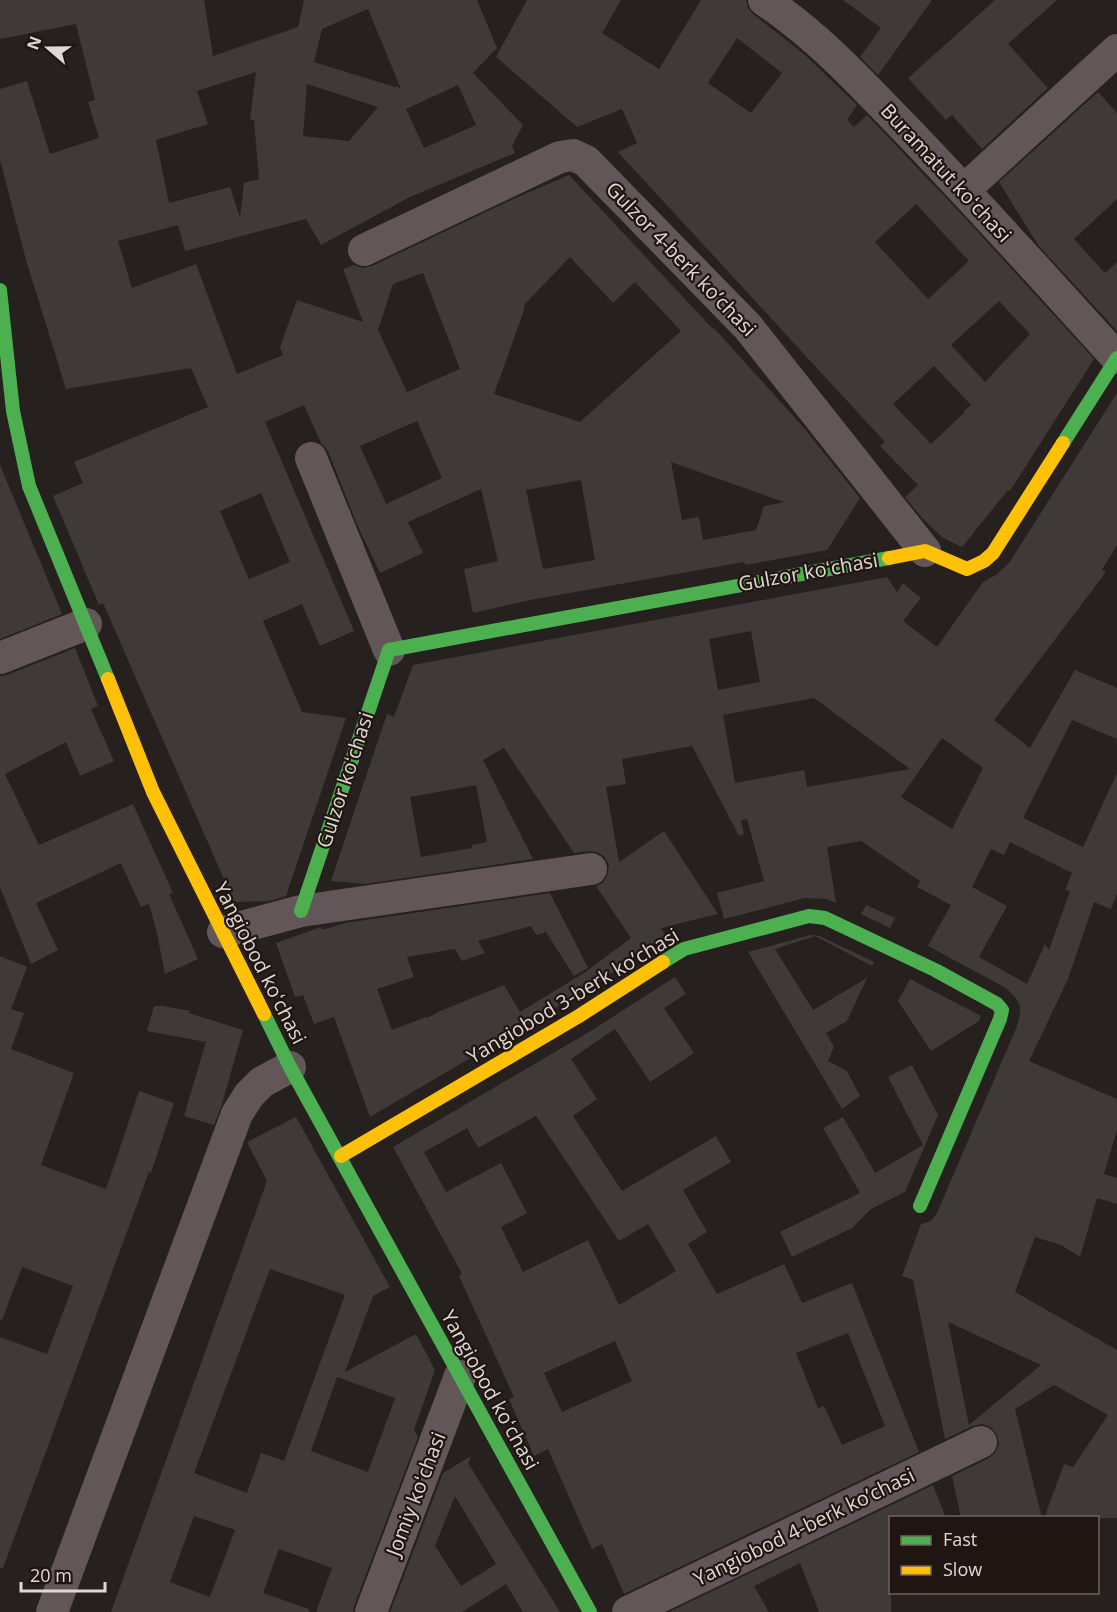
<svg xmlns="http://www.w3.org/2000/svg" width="1117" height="1612" viewBox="0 0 1117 1612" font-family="'Open Sans',sans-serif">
  <rect width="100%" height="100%" fill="#26201e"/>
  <!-- building -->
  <g fill="#3f3a38" fill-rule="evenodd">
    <path d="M0,0H204L213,56L298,27L304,0H477L497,48L473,73L523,125L512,146L515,153L410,197L321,245L306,219L185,251L178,225L118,241L132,288L196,264L237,374L283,355L280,347L297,300L363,322L343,269L354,265L362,268L372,266L511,200L569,175L713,329L714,328L804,428L860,498L827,550L745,565L744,562L530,600L473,613L464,569L498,561L481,489L408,522L423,553L380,573L356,522L328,451L321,443L304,405L265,422L354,631L320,646L302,604L263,621L302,712L346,718L286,896L269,901L234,902L103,603L99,605L53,496L83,483L74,462L208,407L191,368L66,389L26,260L0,160V89L27,81L50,154L99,138L88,102L95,100L76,24L0,39ZM368,9L401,89L396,86L395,87L314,62L322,29ZM256,72L250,120H254L259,179L244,183L240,218L230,187L169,203L156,140L208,124L197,91ZM307,84L378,107L349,141L303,136ZM458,85L476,125L424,148L406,109ZM570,257L613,303L635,282L681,331L580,422L494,394L523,313L525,304ZM423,273L460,369L407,392L378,330L393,284ZM417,421L442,478L386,504L360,446ZM671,462L778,500L785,502L764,506L756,530L703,540L699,517L682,520ZM581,480L595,560L543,569L526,490ZM261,493L290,562L249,579L220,511Z"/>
    <path d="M527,0H621L602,33L659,69L701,0H746L748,8L753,14L804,54L857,105L847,120L854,127L867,115L966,219L1094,359L1010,491L1008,490L962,547L943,538L922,518L905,497L918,485L880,446L885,442L618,152L637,143L622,109L577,127L496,57ZM737,38L782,73L751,113L708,83ZM916,204L969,261L928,299L875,242ZM999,301L1030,334L985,382L951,345ZM934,366L971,405L963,412L964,413L931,444L893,404Z"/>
    <path d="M843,0H932L878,75L860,57L881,28Z"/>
    <path d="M995,0H1057L1008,44L1048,88L982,149L952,115L946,120L908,78Z"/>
    <path d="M1098,92L1117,113V199L1074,239L1105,273L1117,262V331L1038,245L999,182Z"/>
    <path d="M1117,393V545L1102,570L1106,572L994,720L1030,748L1075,670L1117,688V739L1072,720L1023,818L1083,847L1117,773V893L1111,909L1094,902L1068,979L1029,1061L1117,1099V1130L1104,1174L1117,1178V1204L1097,1198L1080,1257L1061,1245L1035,1237L1015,1292L1117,1350V1518H1044L1064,1464L1073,1467L1108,1415L1054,1385L1015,1409L1042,1518H961L952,1476L989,1458L995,1453L999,1444L997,1435L991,1427L982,1424L973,1426L945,1439L913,1280L902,1276L921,1224L931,1221L937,1213L1017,1026L1020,1014V1006L1016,998L1006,988L928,946L951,905L917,887L920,881L861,841L827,847L836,903L827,899L805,898L724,919L717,893L764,881L747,819L741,820L744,834L739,836L692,746L622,759L626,784L606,787L619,862L664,831L718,914L661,928L667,938L569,1000L370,1117L334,1017L314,1024L303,995L295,997L276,943L321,927L322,930L345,923L550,893L588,968L574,976L546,932L536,935L531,926L478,941L485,953L462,961L455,949L407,957L414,977L377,989L392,1030L426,1017L427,1018L438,1012L504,985L520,1012L584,973L631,938L596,886L603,883L607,876L609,866L605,857L597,852L588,851L574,853L504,748L483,760L533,859L365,884L331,881L387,714L394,717L413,665L887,577L897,592L903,583L921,598L903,621L937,647L983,582L996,575L1009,563ZM751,631L760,682L718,690L709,639ZM814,698L910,769L807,787L804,770L735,783L723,715ZM942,738L983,768L952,829L901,797ZM476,785L487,842L472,845V848L421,857L410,797ZM1010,842L1072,873L1065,890L1070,891L1049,950L1045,944L1027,984L979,957L1007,906L972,887L991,849L1004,855ZM948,1322L1041,1365L969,1425Z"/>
    <path d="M0,465L62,614L0,639Z"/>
    <path d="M75,648L98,706L91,709L114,761L80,776L66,742L5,774L39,845L133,804L173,893L169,894L198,959L165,974L157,933L149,904L141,907L121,863L36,903L58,950L31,964L0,887V676L7,675Z"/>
    <path d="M866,905L895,918L890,928L861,914Z"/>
    <path d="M810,935L820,936L844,948V950L845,948L874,962L872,966L815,936L775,949L813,1010L867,978L847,1021L826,1033L834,1047L828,1061L847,1071L860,1096L842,1109L748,952Z"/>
    <path d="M0,956L27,967L11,1009L24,1013L11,1049L74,1073L41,1165L106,1189L139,1091L174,1103L151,1173L149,1172L3,1568H0V1337L47,1354L73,1286L22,1267L2,1320L0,1319Z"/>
    <path d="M675,977L686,994L664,1008L694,1053L650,1082L615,1029L571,1059L597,1099L573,1116L622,1191L716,1136L731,1162L683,1190L707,1232L688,1244L717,1294L784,1264L802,1303L852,1283L919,1452L624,1594L602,1544L592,1549L548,1449L534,1456L509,1399L514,1397L459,1276L462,1274L393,1147L589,1032ZM536,1116L619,1241L648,1224L676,1271L619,1305L588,1240L523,1272L501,1227L527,1213L501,1163L446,1192L424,1152L467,1128L478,1148ZM848,1333L885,1426L842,1445L824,1406L818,1408L796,1353ZM615,1341L632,1381L562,1412L544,1373Z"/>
    <path d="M910,979L981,1016L979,1021L931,1051L898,1001Z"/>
    <path d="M154,1006H163L190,1011L189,1013L243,1030L221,1107L214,1125L184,1116L206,1042L147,1031Z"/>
    <path d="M912,1065L938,1115L905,1192L871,1209L852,1228L792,1257L780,1232L860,1193L823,1128L843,1117L875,1173L923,1145L888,1077Z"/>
    <path d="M296,1117L390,1287L373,1296L345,1372L416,1334L435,1370L414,1430L418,1437L354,1606L353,1612H316L332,1568L279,1549L263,1593L309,1609V1612H111L267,1181L247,1142ZM270,1269L345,1295L284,1461L261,1453L247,1493L194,1473ZM337,1377L395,1398L368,1472L311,1451ZM194,1516L235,1530L210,1597L170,1582Z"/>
    <path d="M471,1456L468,1463L560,1612H523L506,1584L462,1612H390L443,1473ZM455,1496L496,1564L461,1586L435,1546Z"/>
    <path d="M933,1485L946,1518H891V1612H819L800,1563L754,1586L769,1612H669Z"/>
  </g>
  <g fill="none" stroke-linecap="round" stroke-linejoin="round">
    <!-- street -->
    <g stroke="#625658" stroke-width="32">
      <path d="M764,0C813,32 854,76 895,118C971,196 1044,278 1117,358"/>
      <path d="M964,190L1117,50"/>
      <path d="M364,250L560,157L573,155L586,161L748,327L925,551"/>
      <path d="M311,458L389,650"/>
      <path d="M0,658L86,624"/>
      <path d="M223,932L301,911L591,869"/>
      <path d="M52,1612L237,1114L249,1095L262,1082L290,1067"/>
      <path d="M371,1612L460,1376"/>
      <path d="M628,1612L981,1442"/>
    </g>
    <!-- fast -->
    <g stroke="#4caf50" stroke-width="14">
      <path d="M0,290L13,411L29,486L108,679"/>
      <path d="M1063,443L1117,358"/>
      <path d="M301,911L389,650L889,558"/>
      <path d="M663,962L684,949L809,916L825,918L935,970L997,1004L1002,1010L1000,1019L920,1206"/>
      <path d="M264,1014L290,1067L590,1612"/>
    </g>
    <!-- slow -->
    <g stroke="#ffc107" stroke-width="14">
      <path d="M889,558L925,551L967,569L984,561L993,553L1063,443"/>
      <path d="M108,679L153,792L264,1014"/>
      <path d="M341,1156L579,1016L663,962"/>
    </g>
  </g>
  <g text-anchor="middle" stroke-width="4.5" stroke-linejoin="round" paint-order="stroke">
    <!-- street labels -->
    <g font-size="20" fill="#e0d8d4" stroke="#201511">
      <text transform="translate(946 173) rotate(47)" y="7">Buramatut koʻchasi</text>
      <text transform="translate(681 259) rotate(46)" y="7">Gulzor 4-berk koʼchasi</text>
      <text transform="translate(808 572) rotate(-10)" y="7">Gulzor koʻchasi</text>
      <text transform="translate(345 780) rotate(-72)" y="7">Gulzor koʻchasi</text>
      <text transform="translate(260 963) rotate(63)" y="7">Yangiobod koʻchasi</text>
      <text transform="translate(573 996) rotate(-31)" y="7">Yangiobod 3-berk koʼchasi</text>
      <text transform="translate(490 1390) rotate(61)" y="7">Yangiobod koʻchasi</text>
      <text transform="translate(416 1494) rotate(-69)" y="7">Jomiy koʻchasi</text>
      <text transform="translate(804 1527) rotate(-26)" y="7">Yangiobod 4-berk koʼchasi</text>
    </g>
  </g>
  <!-- legend -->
  <rect x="889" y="1516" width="210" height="78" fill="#201511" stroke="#6d635f" stroke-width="1.5"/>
  <rect x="901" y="1536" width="30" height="9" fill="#4caf50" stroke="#6d635f" stroke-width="1.5"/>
  <text x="943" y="1546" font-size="18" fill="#e0d8d4">Fast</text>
  <rect x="901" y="1566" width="30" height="9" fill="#ffc107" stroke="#6d635f" stroke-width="1.5"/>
  <text x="943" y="1576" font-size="18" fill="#e0d8d4">Slow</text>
  <!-- north arrow -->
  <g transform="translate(48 48) rotate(290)" stroke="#201511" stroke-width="4.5" paint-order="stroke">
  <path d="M0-4.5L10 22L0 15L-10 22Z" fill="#e0d8d4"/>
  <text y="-9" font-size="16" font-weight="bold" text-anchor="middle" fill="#e0d8d4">N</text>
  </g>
  <!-- scale -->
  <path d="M21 1582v9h84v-9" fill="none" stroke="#e0d8d4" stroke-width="3"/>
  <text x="30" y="1582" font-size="18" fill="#e0d8d4" stroke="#201511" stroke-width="4.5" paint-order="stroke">20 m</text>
</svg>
